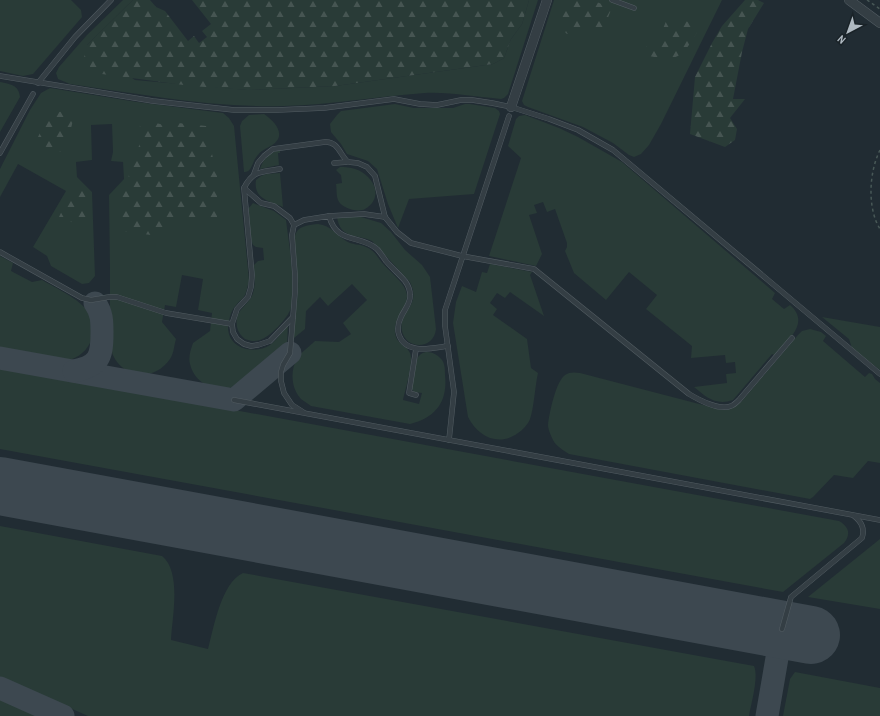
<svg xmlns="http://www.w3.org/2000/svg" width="880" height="716" viewBox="0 0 880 716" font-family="'Archivo Narrow',sans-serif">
  <defs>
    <pattern id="forest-firs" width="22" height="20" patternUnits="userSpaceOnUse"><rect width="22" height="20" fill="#293b37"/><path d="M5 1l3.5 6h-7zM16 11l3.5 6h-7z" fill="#465552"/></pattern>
  </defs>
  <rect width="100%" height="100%" fill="#212c33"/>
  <!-- grass -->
  <g fill="#293b37">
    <path d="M0,0H71L81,10L82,17L33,74L23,76L0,71Z"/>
    <path d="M123,0H133L87,45L135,80L248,90L335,86L493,64L504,58L511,39L522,24L529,0H538L508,94L504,98L501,99C476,97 451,92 425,93C378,96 331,105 284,106C212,108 141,94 70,84L58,79L56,73L59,67L87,35Z"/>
    <path d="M554,0H722L661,124L649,145L641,154L634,157L629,155L613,143L583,127L528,107L524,105L522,101Z"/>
    <path d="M0,82C10,84 19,85 20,97L0,132Z"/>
    <path d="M50,88L137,102L223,113L229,118L234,126L249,280C248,285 247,290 245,295C243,299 239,301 237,304C231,310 229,319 228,327C228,349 254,355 270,345C277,340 283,331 288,324L287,345L240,384C221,395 195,386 190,364C188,357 191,349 193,343L210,331L212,313L198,310L203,279L182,275L176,307L165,305L162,322L176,339C174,346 174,353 170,359C151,386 115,376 110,345V270L109,195L124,179L123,162L111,161L113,152L112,124L91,125L92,160L76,162L77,177L92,192L95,276L89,283L82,284L51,266L47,256L33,247L66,191L18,164L0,197V169L3,163L30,110L41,93Z"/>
    <path d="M395,104L414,108H453L465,104H470L495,108L499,111L500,114L474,194L409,199L398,228L388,204L377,169L368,161L347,154L341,144L331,132L330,124L337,115L341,111Z"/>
    <path d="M264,114C273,120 286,133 275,143C269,148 262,149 257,156C252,162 252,173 244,172L240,126L242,121L249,115Z"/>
    <path d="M525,115L559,128L578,137L622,162L775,293L772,299L784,309L790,305C811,323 787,341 774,355L772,354L733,400C716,406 706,397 694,387L727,383L726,374L736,373L735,362L726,363L725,355L691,358L692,346L646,309L657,295L629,272L606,300L574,273L565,251L567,247V243L555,209L547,212L543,202L534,205L537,213L529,215L542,254L536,266L489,256L521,158L508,146L516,119L519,116Z"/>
    <path d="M280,150V153H278L279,165L260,169C263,159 270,152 280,150Z"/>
    <path d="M340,167C351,167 360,169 368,177C378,187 379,201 365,209C358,213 341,208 338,200C336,195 337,189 336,184L342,183L341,175L336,170Z"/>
    <path d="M280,173L283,207C270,201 253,199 256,180L261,176L267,174Z"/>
    <path d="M253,203L274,211L286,220C289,245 296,283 291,308C288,318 270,337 260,340C255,342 250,341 245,339C241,336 238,332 237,327C234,309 249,306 253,293C256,284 254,274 254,265L258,261L264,260L263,248L256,247L253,245L250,237L248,209Z"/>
    <path d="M337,217H361L381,223L391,232L405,250L422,265L430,277L436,329C434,350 406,350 402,331C398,311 422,307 410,282L372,241C357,234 340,239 337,217Z"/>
    <path d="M318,224C332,226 335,234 346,241C352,245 360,244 366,247C376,251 378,259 385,266C392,274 406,284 407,295C408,308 393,318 395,332C396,345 406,344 410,353C414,361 405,391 403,400L419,404L422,393L414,392L411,388L417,359C422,348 435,351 442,360C445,364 445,370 445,375C448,401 436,418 410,424L311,406C308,404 304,401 301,399C291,389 290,370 297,359C301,352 309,347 315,341L339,342L351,334L343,323L367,300L352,284L328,306L320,297L306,311L305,329L294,338C292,322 299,300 298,282C297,269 290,245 296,233C300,225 310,225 318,224Z"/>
    <path d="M0,256L13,263L11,271L32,282L42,280C64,293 108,310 90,343C85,353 75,360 63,361C58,362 51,359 45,358C30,355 15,352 0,349Z"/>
    <path d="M490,264L532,272L530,275L544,316L510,292L505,298L497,293L490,303L497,309L493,315L527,339L531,368L538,373C535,386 534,408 530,419C528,424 523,430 518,433C499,447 478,437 468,417L453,323L456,302L462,286L476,292L482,272L487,273Z"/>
    <path d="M822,317L880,327V370L852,348L849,339Z"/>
    <path d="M810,329L821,332L826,336L823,341L865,377L869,373L872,374L875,379L880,383V463L868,461L853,478L834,475L813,497L810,499L569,454C563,450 556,446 553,440C551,436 548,429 548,425C549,414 556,381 565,375C569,372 574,372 580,373L703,405L725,410L732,408L742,401L798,335L802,331Z"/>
    <path d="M0,367L839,521C849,527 851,534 844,543L783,592L0,449Z"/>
    <path d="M0,526L162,556C182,572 172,618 171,640L208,649C214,627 221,583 243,573L754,666C759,677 751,704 749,716H88L0,677Z"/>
    <path d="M880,539V609L808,597Z"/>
    <path d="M795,672L880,688V716H783L790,679Z"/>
    <path d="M0,697L44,716H0Z"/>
  </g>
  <!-- forest -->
  <g fill="url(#forest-firs)">
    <path d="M133,0H150L156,7L165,11L188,41L194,36L199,43L207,37L202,31L211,24L192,0H529L522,24L511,39L504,58L493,64L335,86L248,90L191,86L102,74L91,68L84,58L87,45Z"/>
    <path d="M566,0H591L602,4H607L611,10L603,30L582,24L576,34H567L561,28L563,9Z"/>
    <path d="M745,0H758L764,3L748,29L742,52L733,99H745L730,118L737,129L735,140L725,147L690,134L695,77L712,43L722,26Z"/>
    <path d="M675,18L689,22L697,32C682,57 679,62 649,56L645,51L647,44H654L658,41L667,19Z"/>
    <path d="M76,110L64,153L35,143L50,113Z"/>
    <path d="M152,120L156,123L164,125L169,122L206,126L209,128L210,146L217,174V220L199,221L187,216L178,218L167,227L151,235L122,231L120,196L128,184L130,163L139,146L140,124Z"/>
    <path d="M77,186L82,188L89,195V222L74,223L59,217L72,190Z"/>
  </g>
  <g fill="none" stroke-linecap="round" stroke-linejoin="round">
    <!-- taxiway -->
    <g stroke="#3d4850" stroke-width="23">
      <path d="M0,358L234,400L290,353"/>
      <path d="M74,371C99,366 102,357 102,333C102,321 102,313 95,303"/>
      <path d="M0,688L63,716"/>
      <path d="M767,716L782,629"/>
    </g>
    <!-- runway -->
    <path stroke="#3d4850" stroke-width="58" d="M0,486L811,635"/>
    <!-- service casing -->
    <g stroke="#525c62" stroke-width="5.5">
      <g id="service">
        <path d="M612,0L634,8"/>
        <path d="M0,76L153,101L234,110H277L324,108L394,99L420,104L437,105L461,100H472L492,103L511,107L549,119L578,130L613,150L880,374"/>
        <path d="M38,83L75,37L111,0"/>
        <path d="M0,153L33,94"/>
        <path d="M334,163L348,162L358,163L367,167L375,176L385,217L397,232L411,243L462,256L534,269L689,394C699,400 720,411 731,406C734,405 737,402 739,400L792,338"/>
        <path d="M280,169C262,172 253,170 244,188L261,203L274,206L290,218L294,225"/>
        <path d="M254,174L258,163L264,156L273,149L325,142C338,141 340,155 348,162"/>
        <path d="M244,188L252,275L251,287L248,297L237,309L232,324L233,332L237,339L244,344L251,346L258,345L270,341L293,317L295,292V275L292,235L294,225L304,220L329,216C337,245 360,234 377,249C380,252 383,257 386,261C392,268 399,274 405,281C408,285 410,290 410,295C411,303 404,310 401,317C398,323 397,329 399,335C406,355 432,348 448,346"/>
        <path d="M329,216L364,214L385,217"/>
        <path d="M0,252L82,298L91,300L109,297H117L166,313L232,324"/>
        <path d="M293,317L290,353L283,365L281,372V381L284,393L292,405L303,412"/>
        <path d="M416,395L409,393L416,349"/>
        <path d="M234,400L880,520"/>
        <path d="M449,440L454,392L445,326V310L509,116"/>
        <path d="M782,629L791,597L862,538C865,529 862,522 854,516"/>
      </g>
    </g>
    <!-- minor casing -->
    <g stroke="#525c62" stroke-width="10">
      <g id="minor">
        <path d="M849,0L880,23"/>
        <path d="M511,107L547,0"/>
      </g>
    </g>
    <!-- path -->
    <g stroke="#485857" stroke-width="1.5" stroke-dasharray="3 3" stroke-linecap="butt">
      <path d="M867,0L880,9"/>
      <path d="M880,150C869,172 867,208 880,229"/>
    </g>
    <!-- service -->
    <use href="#service" stroke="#343e44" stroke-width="4.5"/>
    <!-- minor -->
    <use href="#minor" stroke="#343e44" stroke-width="9"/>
  </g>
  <!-- north arrow -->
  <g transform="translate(848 32) rotate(221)" stroke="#1a2328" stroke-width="3" paint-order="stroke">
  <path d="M0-3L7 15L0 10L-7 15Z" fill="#afb9c1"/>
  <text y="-6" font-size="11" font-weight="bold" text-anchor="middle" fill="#afb9c1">N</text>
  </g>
</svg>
